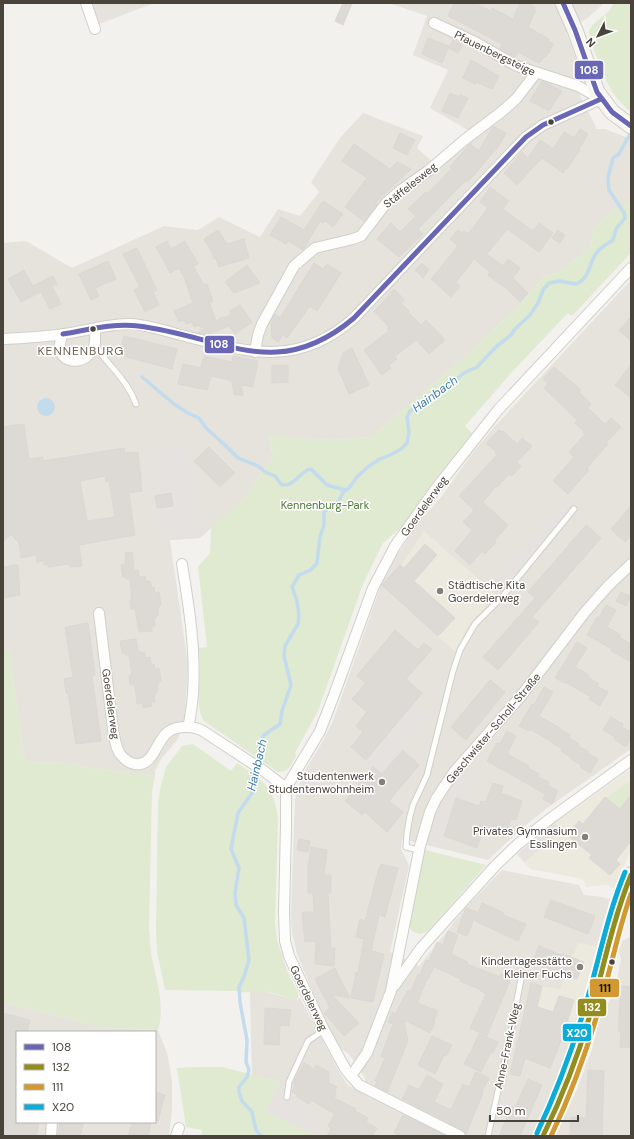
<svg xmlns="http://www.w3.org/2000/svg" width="634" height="1139" viewBox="0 0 634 1139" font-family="'DM Sans',sans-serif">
  <rect width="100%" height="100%" fill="#f3f1ee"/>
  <!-- residential -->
  <g fill="#e6e3dc" fill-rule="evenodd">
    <path d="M89,3H154L97,25Z"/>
    <path d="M382,3H604L589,17L566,32L583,77L579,94L597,129H605L631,139V202L612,211L593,230L590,249L558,272L544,277L521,304L465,357L371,437L330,440L269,437L273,457L243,500L200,538L170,540L188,665L185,718L178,739L161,759L155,771V776L85,767L71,763L25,762L9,651H3V243L26,241L72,268L164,226L198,230L219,217L260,237L278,209L300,216L319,192L311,182L340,138L363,113L423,136L417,148L437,166L471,132L430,108L448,70L413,55L427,16L392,4Z"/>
    <path d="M631,280V749L546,809L521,829L488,860L402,839L401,849L409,866L390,952L419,966L468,905L502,870L579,885L584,895L596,896L610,899L567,1053L551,1094L532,1136H470L422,1113L365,1083V1078L349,1054L340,1048L320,1010L297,954L292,932L291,912L295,800L302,776L324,739L333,721L381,585L397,555L421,520L442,496L471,455L496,425Z"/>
    <path d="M631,937V1136H556L578,1087L592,1049L601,1014L614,994L621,959L619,951L622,941Z"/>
    <path d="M250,991H263L296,1000L300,998L342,1077L349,1086L450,1136H316L266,1112L279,1082L252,1075Z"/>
    <path d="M3,1002L105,1028L158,1030L167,1053L172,1081V1109L169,1136H3ZM17,1032H155V1122H17Z"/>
  </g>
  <!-- education -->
  <g fill="#ece9de">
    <path d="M424,531L498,596L478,614L466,629L455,652L382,585L400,565H401Z"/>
    <path d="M631,769V850L614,888L605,885L586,887L583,879L530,869L517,854L554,823Z"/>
    <path d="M578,943L597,946L576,1022L568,1020L564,1032L552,1029L532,1030L542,986L560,989Z"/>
  </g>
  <!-- green -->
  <g fill="#e0ead0">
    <path d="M614,3H631V112C606,93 598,61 589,33C590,23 603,18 609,11C611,9 612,6 614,3Z"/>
    <path d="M631,202V253L572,316L568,313L511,373L465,426L472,433L437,477L404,525L383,543L363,584L318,711L295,753L296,756C291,765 289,772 278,772L204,721C195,707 200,686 200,671C200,663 199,656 199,648L207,647L198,567L210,553L211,528L243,500L273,457L269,436L330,440L371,437L465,357L521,304L544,277L558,272L590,249L593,230L612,211Z"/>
    <path d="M3,651H9L25,762L71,763L85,767L155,776L152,792L149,930C150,937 150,945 151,952C155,978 166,1004 158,1030L105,1028L3,1002Z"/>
    <path d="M193,744L231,771L237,763C262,780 276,788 278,821L275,922L277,940L287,971L298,992V997L296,1000C285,997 273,992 261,991C252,991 245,994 236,991L165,990L157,951L156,929L158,803L160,789L166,767L182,746Z"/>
    <path d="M631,781V799L629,798L621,808L626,812L625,814L606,798Z"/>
    <path d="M425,850L486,865L429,930C423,935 417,935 411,930L410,924Z"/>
    <path d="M199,1067H223L279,1082L266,1112L316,1136H201L202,1130L186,1127L177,1068Z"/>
  </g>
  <!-- parking -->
  <g fill="#e5e2df">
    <path d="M154,440L156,448L185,443L200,538L170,540L167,525L157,526L154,508L173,505L171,493L155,496L148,441Z"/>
    <path d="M561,504L569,510L508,584L500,577Z"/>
    <path d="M413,703L427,716L410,737L405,734L403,736L408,740L381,773L367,763L369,761L366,759Z"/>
    <path d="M466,770L475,772L472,787L466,786L462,800L456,799L444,836L442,847L429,844L434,823L442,805L451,789Z"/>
    <path d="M554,823L561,832L524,862L517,854Z"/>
    <path d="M275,1091L320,1113L310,1133L266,1112Z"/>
  </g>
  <!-- water -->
  <circle fill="#c2dbed" cx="46" cy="407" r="9"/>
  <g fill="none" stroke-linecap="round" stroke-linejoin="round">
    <!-- stream -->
    <g stroke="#c2dbed" stroke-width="3.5">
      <path d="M142,377L174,404L188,413L199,418L206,428L226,446L238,458L258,466L265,472L275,476L281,484C294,489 300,470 311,469L327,485L345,490"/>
      <path d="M261,1136L256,1130L252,1112L242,1101L239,1092V1087L247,1077L249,1070L246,1062L247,1040L240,1002L239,987L244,977L249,960L244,918L236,905L235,893L239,868L231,849L238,813L254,790L251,779L259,759V745L264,735L280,724L282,711L291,685L284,656L285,646L298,624L299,616L297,601L292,587L299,575L311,570L317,563L320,537L324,525V512L339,501L343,492L349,488L357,477L369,466L380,459L390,455L401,449L407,443L409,432L407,417L410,411L451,384L464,373L477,367L497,346L511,335L515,329L530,315L538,303L543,290L549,283L559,281L576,284C589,279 589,265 595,255C599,248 607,244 613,240L616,229L625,218L624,213L609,190L608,178L613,158L619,154L631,132"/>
    </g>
  </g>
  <!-- building -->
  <g fill="#dddad6" stroke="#dbd8d4" fill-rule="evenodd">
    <path d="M343,3H352L343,25L335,21Z"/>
    <path d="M454,3H474L491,11L492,8L513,19L520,3H528L535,7L534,9L536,10L528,27L549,39L548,41L553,44L549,53L539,63L518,52L515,57L500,49L502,44L448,16Z"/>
    <path d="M428,38L449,46L442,63L422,54Z"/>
    <path d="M453,40L463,45L458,53L449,48Z"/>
    <path d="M471,60L499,76L492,89L476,82L475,84L463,78Z"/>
    <path d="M542,81L562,91L549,111L530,101Z"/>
    <path d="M450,93L459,97L460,95L468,98L458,118L442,111Z"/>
    <path d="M493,126L506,133L497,149H496L468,182L466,180L418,229L423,234L399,257L377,239L391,223L400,232L416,216L408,209L426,192L428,193L452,168L450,167L470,144L479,151Z"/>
    <path d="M580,129L588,134L579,149L580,150L567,169L566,168L563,173L542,158L517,185L504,173L522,152L528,158L540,140L553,149L564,132L574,138Z"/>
    <path d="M400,133L415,140L407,155L393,148Z"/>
    <path d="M354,144L390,169L397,162L411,169L375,203L377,204L364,221L345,207L367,178L342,161Z"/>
    <path d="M490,187L509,201L503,209L533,231L539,223L553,233L539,252L507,229L487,254L503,266L508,259L520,268L513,278L528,293L520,302L505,287V288L488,275L490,272L474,259L456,282L460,286L451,297L431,279L458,246L450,239L458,230L462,233L464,231L468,234L488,208L480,202Z"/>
    <path d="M323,201L343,214L333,227L325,221L323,223L320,221L303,250L288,241L286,244L270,235L281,217L304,230Z"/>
    <path d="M218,230L227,244L244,239L249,258L219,267L216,259H214L212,252L204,239Z"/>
    <path d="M558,230L565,235L560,243L552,238Z"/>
    <path d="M167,241L171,249L185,241L198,264L193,266L204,285L207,284L213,301L209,302L216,321L222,317H226L231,315L230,311L240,305L252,322L235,334L229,326L207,335L198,333L206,327V326L201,328L199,325L194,327L192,322L186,324L184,320L179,322L174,311L193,303L183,274H182L179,268L170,273L156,247Z"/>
    <path d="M137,248L157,290L153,292L159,305L145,312L134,290L140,287L123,254Z"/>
    <path d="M108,261L116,279L95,288L99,296L91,300L79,274Z"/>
    <path d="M314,263L323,269L327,264L341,273L317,311L310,306L287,338L283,335L278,342L272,338L271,320L275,314L280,318Z"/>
    <path d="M422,263L429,270L423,278L415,270Z"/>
    <path d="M247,265L260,283L234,293L225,282Z"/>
    <path d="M24,270L33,286L53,276L57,284L52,286L61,304L50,309L41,292L21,302L8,279Z"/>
    <path d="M394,289L405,300L401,303L409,311L408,312L421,325L426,320L445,340L429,354L416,340L395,356L397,359L389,365L391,368L382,375L364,350L389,331L387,329L389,327L374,311L383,302Z"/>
    <path d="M631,317V341L619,330Z"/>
    <path d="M124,336L177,349L172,369L119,355Z"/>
    <path d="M352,348L369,385L349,394L338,368L343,353Z"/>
    <path d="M204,356L232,362L233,356L258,361L253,387L241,385L243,395H234L232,381L229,380L211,376L207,390L178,384L183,364L201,368Z"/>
    <path d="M272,365H288V382L272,383Z"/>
    <path d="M631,365V398L615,385Z"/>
    <path d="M554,367L581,390L579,392L591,404L588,408L605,424L611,418L621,427L606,443L608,444L587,468L589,470L568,494L553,481L574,457L569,452L585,434L583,433L584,431L575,423L577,420L544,388L548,384L543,379Z"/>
    <path d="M24,424L29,459L43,457V461L124,448L125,453L138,452L142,491L129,493L135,535L79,545L82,566L70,567L69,564L48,567V564L44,565V561L37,562L36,555L21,558L19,543L11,534L3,542V427ZM105,476L106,482L109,481L115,517L87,521L80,481Z"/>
    <path d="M499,430L502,432L503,431L517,444L522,438L532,446L517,462L521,466L512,476L509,474L497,487L496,486L483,502L508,525L494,541L496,542L485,554L482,551L470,565L455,551L472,530L463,522L474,510L459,496L497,455L495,453L496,452L486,443Z"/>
    <path d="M209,447L235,473L220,487L194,461Z"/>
    <path d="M171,493L173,506L157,508L155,496Z"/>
    <path d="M631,506V536L625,542L611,529Z"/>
    <path d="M586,525L601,538L532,617L539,622L498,670L483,657L535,598L528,592Z"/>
    <path d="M425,544L437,555L414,581L455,618L438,636L382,585L400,565L404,568Z"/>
    <path d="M132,552L134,570H138L139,577L145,576L146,582L150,581L152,588L154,587L155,593L159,592L161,605H159V608H158L159,615H156L157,618H154L155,626H152V631L139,632L135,609H131L130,600L132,599L130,579H126V577H123L121,565L125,564V553Z"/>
    <path d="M18,565L20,595L3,598V567Z"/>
    <path d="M621,592L631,597L626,606L616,601Z"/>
    <path d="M606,605L616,610L607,627L621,635L619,637L631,644V662L611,651L612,649L587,635L597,617L599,618Z"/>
    <path d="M88,623L95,675L92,676L101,741L76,744L68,693H66L64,679L73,677L65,627Z"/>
    <path d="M395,630L418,650L424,643L432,649L406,679L422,693L366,760L351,747L363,732L356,726L367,712L352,699L366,683L357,676Z"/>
    <path d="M136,639L138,651H140V653L145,652V658L150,657L151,664H154L155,669L159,668L161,681H158L159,684H157L158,691H156V694H154L155,702H151L152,706L143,708L142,703L137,704L135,685H130L129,676L132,675L129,655H125V653H122L120,641Z"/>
    <path d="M577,642L587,648L575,667L589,675L588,677L599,684L597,686L608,692L600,706L589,699L591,697L565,682V683L555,678Z"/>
    <path d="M490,680L505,692L466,740L451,727Z"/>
    <path d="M544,687L553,692L539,716L560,728V729L570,735L569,738L579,744L578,746L588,751L587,753L598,759L590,773L580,767L581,765L571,759L572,758L561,751L562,749L552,743V742L530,729L529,731L519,726L532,704L534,705Z"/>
    <path d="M611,717L623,724L622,727L631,732V738L626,747L614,739L615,737L603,730Z"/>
    <path d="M507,731L516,736L507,754L529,766L528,768L539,774L538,777L549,782L547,785L558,791L552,804L543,799L545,794L487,761L497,743L500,744Z"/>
    <path d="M403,750L419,765L389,801L403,812L387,832L365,812L362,815L345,801L373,767L382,774Z"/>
    <path d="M493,783L503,786L501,793L522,801L516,820L511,819L504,838L483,831L477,848L444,836L456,798L479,806L481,801L486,802Z"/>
    <path d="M631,795V841L616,860L620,864L610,875L589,858L592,855L567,835L579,821L583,824L605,797L620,809Z"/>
    <path d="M299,839L310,841L308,852L297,850Z"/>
    <path d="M311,847L327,850L324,875H331V893H328L329,916L331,948H335L334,966L315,964L316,941L305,942L302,912H314L313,893H308V867Z"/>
    <path d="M381,864L398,868L385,917L379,915L371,951L384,954L373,1002L351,998L356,972L358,973L364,939L356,937L360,919L365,921L379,868H380Z"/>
    <path d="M551,900L595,916L588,934L544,917Z"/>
    <path d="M482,903L504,913L503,915L526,924L518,941L475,921Z"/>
    <path d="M466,908L477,912L467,936L457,932Z"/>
    <path d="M448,931L458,935L451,954L468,962L467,964L477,968L500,977L501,974L511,978L509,983L487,1036L470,1028L486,994L481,991V990L460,981L461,979L434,967L428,979H427L417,1003L438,1011L434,1021L435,1022L430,1033L404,1020L408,1041L387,1092L375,1086L377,1082L375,1081L385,1058L381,1056L393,1024L388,1022L392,1012L395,1014L408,990L411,991L418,974L420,975L426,960L429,961L437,942L443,945Z"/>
    <path d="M539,946L561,955V954L584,962L577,979L554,971V972L532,963Z"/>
    <path d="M335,968L350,998L332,995L359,1023L344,1036L324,1013L330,1008L315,979Z"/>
    <path d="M531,983L542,986L537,1007L553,1012L559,996L574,1000L563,1036L550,1068L525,1058L520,1076L510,1074Z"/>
    <path d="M621,986L631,987V1048L620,1047L621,1031H618Z"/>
    <path d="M265,1008L291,1010L289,1026L280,1025L279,1045L264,1044Z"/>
    <path d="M3,1013L30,1020L27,1032H17V1074L15,1084H17V1122H39L36,1136H3Z"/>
    <path d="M479,1034L498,1042L493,1053L491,1052L481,1072L464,1064L469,1054H470Z"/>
    <path d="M432,1036L452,1045L446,1056L444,1055L435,1074L418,1065Z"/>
    <path d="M304,1063L314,1069L316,1065L329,1072V1083L337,1087L334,1092L336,1093L334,1098L356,1109L355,1111L368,1118L366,1122L377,1128L372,1136H327L331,1128L328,1126L335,1114L311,1100L309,1104L297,1097L298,1095L292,1092L295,1085L293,1084Z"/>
    <path d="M588,1070L604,1071L602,1136H570L571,1117L586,1118Z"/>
    <path d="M476,1072L489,1078L482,1092L483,1093L466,1134L463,1130L402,1099L409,1085L419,1090L427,1075L443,1084L434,1102L451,1110L463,1084L469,1087Z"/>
    <path d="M528,1079L542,1085L520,1136H499L512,1107L515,1108Z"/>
    <path d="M155,1092L165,1095L158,1121L155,1120Z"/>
    <path d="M403,1115L446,1136H401L394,1133Z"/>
    <path d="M60,1122H84L80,1136H58Z"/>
    <path d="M142,1122H151L148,1136H128L132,1123L141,1125Z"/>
  </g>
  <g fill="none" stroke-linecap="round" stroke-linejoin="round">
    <!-- lane casing -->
    <g stroke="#d1cfcc" stroke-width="7">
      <g id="lane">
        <path d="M95,343C99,353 105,359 112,367C122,378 131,390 136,404"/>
        <path d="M419,850L406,847L407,833L410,816L413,805L427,775L453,671L460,650L475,624L502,597L574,509"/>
        <path d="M287,1097L289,1082L308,1041L324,1030"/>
        <path d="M488,1136L510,1037L521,979"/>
      </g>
    </g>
    <!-- street casing -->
    <g stroke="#d1cfcc" stroke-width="12">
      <g id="street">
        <path d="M86,3L95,29"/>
        <path d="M434,23L475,42L517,66L578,86L601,99"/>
        <path d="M63,334C48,366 91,370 95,342C95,338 95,333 95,329"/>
        <path d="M3,339C23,338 44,337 64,334C86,331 110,323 132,324C147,325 163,330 177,334C244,351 296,370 354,318L526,137L543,125L601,99"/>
        <path d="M255,352L258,335L262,324L294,266L315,248L353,239L361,236L387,202L401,190L428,171L463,141L500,113L516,99L536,73"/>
        <path d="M182,564C189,607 196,650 193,694C192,705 191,716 188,727"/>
        <path d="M99,613C103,646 107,679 111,713C113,725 113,743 120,754C124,759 129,763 135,764C154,767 156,740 168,732C177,725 194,726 203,731L264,771L286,788"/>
        <path d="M394,986L421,948L496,865L518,844L551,818L631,760"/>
        <path d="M351,1076L367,1053L391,991L420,846L430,812L436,799L454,772L521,696L585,612L609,585L631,564"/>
        <path d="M51,1136L52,1122"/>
        <path d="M176,1136L179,1128"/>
        <path d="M460,1136L359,1085L346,1070L324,1030L289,956L285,941L284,912L286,826V788L320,731L334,695L373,588L395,546L437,487L498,410L631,268"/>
      </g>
    </g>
    <!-- secondary casing -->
    <g stroke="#d2cec5" stroke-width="17">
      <g id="secondary">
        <path d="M563,3L575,30L597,92L612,112L631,126"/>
        <path d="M543,1136C567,1089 583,1040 597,990C607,951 615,912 631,875"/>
      </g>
    </g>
    <!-- lane -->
    <use href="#lane" stroke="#fdfdfc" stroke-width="5"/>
    <!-- street -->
    <use href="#street" stroke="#fdfdfc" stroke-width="10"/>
    <!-- secondary -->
    <use href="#secondary" stroke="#f6f5f1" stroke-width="15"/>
    <!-- bus-1 casing -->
    <g stroke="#fff" stroke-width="8">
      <g id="bus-1">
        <path d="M563,3L575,30L597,92L612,112L631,126"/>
        <path d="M63,334C87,330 113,323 138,326C223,336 276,384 354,318L526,137L543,125L601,99"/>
      </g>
    </g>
    <!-- bus-2 casing -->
    <g stroke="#fff" stroke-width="8">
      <path id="bus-2" d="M543,1136C566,1089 584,1040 597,990C607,951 616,912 631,875"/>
    </g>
    <!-- bus-3 casing -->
    <g stroke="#fff" stroke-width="8">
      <path id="bus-3" d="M551,1136C573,1090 590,1042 603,994C613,960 619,927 631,894"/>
    </g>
    <!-- bus-4 casing -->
    <g stroke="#fff" stroke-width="8">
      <path id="bus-4" d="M537,1133C559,1087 576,1039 590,990C601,950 609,911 625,872"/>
    </g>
    <!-- bus-1 -->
    <use href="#bus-1" stroke="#6866b5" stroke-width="5"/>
    <!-- bus-2 -->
    <use href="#bus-2" stroke="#928d1d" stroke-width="5"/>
    <!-- bus-3 -->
    <use href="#bus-3" stroke="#d29832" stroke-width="5"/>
    <!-- bus-4 -->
    <use href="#bus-4" stroke="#0bacd7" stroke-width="5"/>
  </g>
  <!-- markers -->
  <g fill="#49433a" stroke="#fff" stroke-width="1.5">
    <circle cx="551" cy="122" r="3.5"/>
    <circle cx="93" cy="329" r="3.5"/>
    <circle cx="612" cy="962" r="3.5"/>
  </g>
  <g fill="#848079" stroke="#fff" stroke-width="1.5">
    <circle cx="440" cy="591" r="4"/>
    <circle cx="382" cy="782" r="4"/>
    <circle cx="585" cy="837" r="4"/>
    <circle cx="580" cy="967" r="4"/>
  </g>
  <g text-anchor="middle" stroke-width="3" stroke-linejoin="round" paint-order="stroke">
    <!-- street labels -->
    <g font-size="11" fill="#49433a" stroke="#fff">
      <text transform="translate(495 53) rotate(26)" y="4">Pfauenbergsteige</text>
      <text transform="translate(410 185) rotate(-39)" y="4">Stäffelesweg</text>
      <text transform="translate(424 506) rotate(-54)" y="4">Goerdelerweg</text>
      <text transform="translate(111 704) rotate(82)" y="4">Goerdelerweg</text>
      <text transform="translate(493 728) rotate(-50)" y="4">Geschwister-Scholl-Straße</text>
      <text transform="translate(309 998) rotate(64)" y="4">Goerdelerweg</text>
      <text transform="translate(507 1046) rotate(-78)" y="4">Anne-Frank-Weg</text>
    </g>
    <!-- park labels -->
    <g font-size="11" fill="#497730" stroke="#fff">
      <text x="325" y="509">Kennenburg-Park</text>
    </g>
    <!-- poi labels -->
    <g font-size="11" fill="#49433a" stroke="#fff" text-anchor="end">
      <text x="448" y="589" text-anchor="start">Städtische Kita<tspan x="448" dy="13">Goerdelerweg</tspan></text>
      <text x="374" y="780">Studentenwerk<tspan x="374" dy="13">Studentenwohnheim</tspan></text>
      <text x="577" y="835">Privates Gymnasium<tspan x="577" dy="13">Esslingen</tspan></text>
      <text x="572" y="965">Kindertagesstätte<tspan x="572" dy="13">Kleiner Fuchs</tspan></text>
    </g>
    <!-- neighbourhood labels -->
    <g font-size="12" letter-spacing="1" fill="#6b6152" stroke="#fff">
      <text x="81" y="355">KENNENBURG</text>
    </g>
    <!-- water labels -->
    <g font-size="12" font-style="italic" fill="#3a7aae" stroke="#fff">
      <text transform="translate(435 394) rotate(-36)" y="4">Hainbach</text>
      <text transform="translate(257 765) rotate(-77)" y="4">Hainbach</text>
    </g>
  </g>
  <g stroke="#fff" stroke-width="1.5">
    <rect x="574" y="60" width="30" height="20" rx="4" fill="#6866b5"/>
    <rect x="204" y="335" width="31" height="19" rx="4" fill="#6866b5"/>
    <rect x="589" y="978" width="31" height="20" rx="4" fill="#d29832"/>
    <rect x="577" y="998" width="30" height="19" rx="4" fill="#928d1d"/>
    <rect x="562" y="1023" width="30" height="19" rx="4" fill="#0bacd7"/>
  </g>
  <g font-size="11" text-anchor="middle" font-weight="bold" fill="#fff">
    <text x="589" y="74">108</text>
    <text x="219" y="348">108</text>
    <text x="592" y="1011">132</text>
    <text x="577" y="1037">X20</text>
  </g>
  <g font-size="11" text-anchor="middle" font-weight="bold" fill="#111">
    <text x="605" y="992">111</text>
  </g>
  <!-- border -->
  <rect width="634" height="1139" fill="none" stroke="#49433a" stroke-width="8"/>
  <!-- legend -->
  <rect x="16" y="1031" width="140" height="92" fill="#ffffff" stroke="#b6b4b0"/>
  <rect x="24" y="1044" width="20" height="6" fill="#6866b5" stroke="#b6b4b0"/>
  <text x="52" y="1051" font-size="12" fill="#49433a">108</text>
  <rect x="24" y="1064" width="20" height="6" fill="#928d1d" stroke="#b6b4b0"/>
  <text x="52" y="1071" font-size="12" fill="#49433a">132</text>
  <rect x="24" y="1084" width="20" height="6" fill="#d29832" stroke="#b6b4b0"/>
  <text x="52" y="1091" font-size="12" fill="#49433a">111</text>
  <rect x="24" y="1104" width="20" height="6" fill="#0bacd7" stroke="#b6b4b0"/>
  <text x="52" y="1111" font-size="12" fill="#49433a">X20</text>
  <!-- north arrow -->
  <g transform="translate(598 36) rotate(228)" stroke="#ffffff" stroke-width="3" paint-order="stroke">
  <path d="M0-3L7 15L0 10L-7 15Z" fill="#49433a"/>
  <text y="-6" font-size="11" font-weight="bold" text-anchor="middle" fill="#49433a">N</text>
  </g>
  <!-- scale -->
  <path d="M490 1115v6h88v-6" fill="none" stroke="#49433a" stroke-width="2"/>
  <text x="496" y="1115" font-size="12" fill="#49433a" stroke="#ffffff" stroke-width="3" paint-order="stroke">50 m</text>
</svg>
